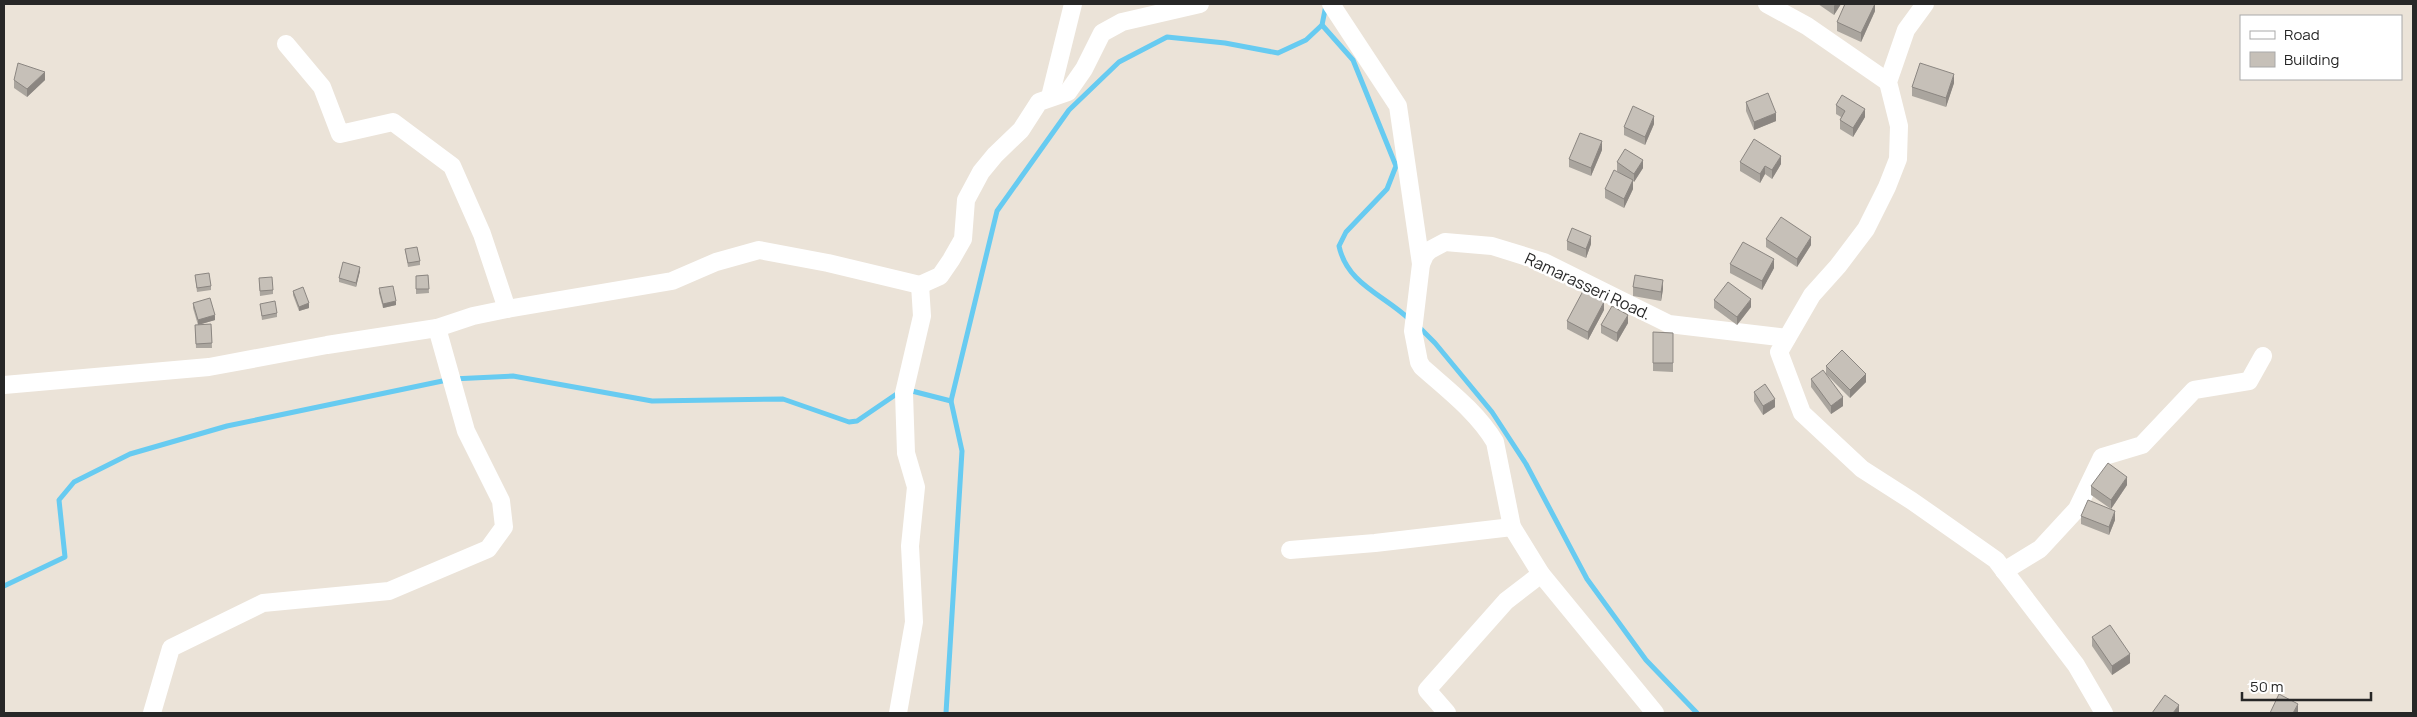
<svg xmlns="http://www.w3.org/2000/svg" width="2417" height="717" viewBox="0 0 2417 717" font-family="Manrope,sans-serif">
  <rect width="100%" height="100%" fill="#ebe3d8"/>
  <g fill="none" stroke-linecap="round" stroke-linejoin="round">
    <!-- stream -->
    <g stroke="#67cbf1" stroke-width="5">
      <path d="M1322,25L1353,60L1396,166L1387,189L1346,232L1339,246C1347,284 1384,295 1409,319"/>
      <path d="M1418,326L1435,343L1492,412L1526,464L1587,579L1646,660L1697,713"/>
      <path d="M908,390L951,401"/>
      <path d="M4,586L65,557L59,500L74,482L130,454L227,426L452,379L513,376L652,401L783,399L849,422L857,421L901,391"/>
      <path d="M946,713L962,451L951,401L997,211L1069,110L1119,62L1167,37L1225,43L1278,53L1306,40L1322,25L1326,5"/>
    </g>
    <!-- minor -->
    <g stroke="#fff" stroke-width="18">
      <path d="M1331,4L1398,106L1421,264"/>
      <path d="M1767,4L1807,26L1888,82"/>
      <path d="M1925,4L1906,30L1888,82L1899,126L1898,159L1887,187L1866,229L1838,266L1812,295L1779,352L1802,413L1862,469L1912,501L1996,560L2076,665L2104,713"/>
      <path d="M286,44L322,87L340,134L393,122L452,166L482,234L507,309"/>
      <path d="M1050,97L1073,4"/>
      <path d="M920,285L940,276L951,260L963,239L966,200L981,172L995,155L1021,130L1039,102L1068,92L1084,69L1102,33L1122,22L1200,4"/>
      <path d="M437,328L473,316L507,309L672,281L716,262L759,250L828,263L920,285"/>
      <path d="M4,385L209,367L327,345L437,328L466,431L501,501L504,527L488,549L389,591L263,603L171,648L152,713"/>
      <path d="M1290,550L1375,543L1512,527"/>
      <path d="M2004,571L2040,549L2077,509L2102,457L2142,445L2194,390L2249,381L2263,356"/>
      <path d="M898,713L914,622L910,546L916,487L906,453L904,393L922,316L920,285"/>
      <path d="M1447,713L1427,690L1506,601L1541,574"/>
      <path d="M1655,713L1541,574L1512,527L1495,442C1477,412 1448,390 1422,367L1419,362L1413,331L1421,264L1425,255L1430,250L1445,242L1492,246L1544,262L1669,324L1787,338"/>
    </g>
  </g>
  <!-- wall -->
  <g fill="#aaa59e">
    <path d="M1818,4H1841L1834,15Z"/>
    <path d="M1875,4V11L1861,42L1837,31V22Z"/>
    <path d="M14,80H45L27,97L14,88Z"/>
    <path d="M1954,83L1946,107L1912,96V87Z"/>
    <path d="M1746,102L1776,121L1754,130L1746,111Z"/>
    <path d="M1836,105L1865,117L1853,137L1840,129V120L1841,117L1836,114Z"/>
    <path d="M1654,124L1645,145L1624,135V127Z"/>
    <path d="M1602,150L1591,176L1569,167V159Z"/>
    <path d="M1617,162L1643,168L1634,182L1633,181V189L1624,208L1605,198V189L1624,176L1617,171Z"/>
    <path d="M1740,162L1781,164L1772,179L1765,174L1760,183L1740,171Z"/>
    <path d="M1766,239L1811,245L1797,267L1766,247Z"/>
    <path d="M1567,241L1591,244L1586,258L1567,250Z"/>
    <path d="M405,249L420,261V265L408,267Z"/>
    <path d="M1730,264L1774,268L1762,290L1730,273Z"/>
    <path d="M360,271L356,287L339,282V278Z"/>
    <path d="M195,275L211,286V290L197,292Z"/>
    <path d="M428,275L429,293L416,294V276Z"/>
    <path d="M259,278L273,290V294L260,296Z"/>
    <path d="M1633,287L1663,289L1661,301L1633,296Z"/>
    <path d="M379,288L396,305L383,308L379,293Z"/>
    <path d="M293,291L309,308L299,311L293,295Z"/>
    <path d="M1714,300L1751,307L1737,325L1714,308Z"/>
    <path d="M193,303L215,320L198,325L193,308Z"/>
    <path d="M260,304L277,313V317L262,320Z"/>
    <path d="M1604,310L1588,340L1567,329V321Z"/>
    <path d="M1628,323L1617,342L1601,333V325Z"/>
    <path d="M211,324L212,348H196L195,325Z"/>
    <path d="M1653,332L1673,333V372L1653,371Z"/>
    <path d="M1826,366L1866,382L1850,398L1826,374Z"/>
    <path d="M1811,379L1843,406L1831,414L1811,387Z"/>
    <path d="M1754,392L1775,407L1763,415L1754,401Z"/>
    <path d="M2127,485L2111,509L2091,495V486Z"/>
    <path d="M2081,516L2115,520L2109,535L2081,524Z"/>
    <path d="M2092,637L2130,663L2112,675L2092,646Z"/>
  </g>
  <!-- shaded-wall -->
  <g fill="#8b8681">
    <path d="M1835,4H1841L1834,15V6Z"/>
    <path d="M1875,4V11L1861,42V33Z"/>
    <path d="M45,72V80L27,97V89Z"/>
    <path d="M1954,74V83L1946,107V98Z"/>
    <path d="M1865,109V117L1853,137V128Z"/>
    <path d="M1776,113V121L1754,130V122Z"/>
    <path d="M1654,116V124L1645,145V137Z"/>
    <path d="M1602,141V150L1591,176V168Z"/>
    <path d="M1781,156V164L1772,179V170Z"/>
    <path d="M1643,160V168L1634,182V174Z"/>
    <path d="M1765,166V174L1760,183V174Z"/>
    <path d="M1633,180V189L1624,208V199Z"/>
    <path d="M1591,236V244L1586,258V249Z"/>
    <path d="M1811,237V245L1797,267V259Z"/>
    <path d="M1774,259V268L1762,290V281Z"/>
    <path d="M360,267V271L356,287V283Z"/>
    <path d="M1663,280V289L1661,301V292Z"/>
    <path d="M1751,299V307L1737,325V317Z"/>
    <path d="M396,301V305L383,308V304Z"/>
    <path d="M1604,302V310L1588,340V332Z"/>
    <path d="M309,303V308L299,311V307Z"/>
    <path d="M215,315V320L198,325V320Z"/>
    <path d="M1628,315V323L1617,342V333Z"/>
    <path d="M1866,374V382L1850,398V390Z"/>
    <path d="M1843,397V406L1831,414V406Z"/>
    <path d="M1775,399V407L1763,415V406Z"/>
    <path d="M2127,477V485L2111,509V500Z"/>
    <path d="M2115,511V520L2109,535V527Z"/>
    <path d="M2130,654V663L2112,675V666Z"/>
    <path d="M2298,704V713H2293Z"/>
    <path d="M2179,705V713H2173Z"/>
  </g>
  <!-- building -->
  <g fill="#c6c0b8" stroke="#8b8681">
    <path d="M1845,4H1875L1861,33L1837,22Z"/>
    <path d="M18,63L45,72L27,89L14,80Z"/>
    <path d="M1920,63L1954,74L1946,98L1912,87Z"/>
    <path d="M1768,93L1776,113L1754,122L1746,102Z"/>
    <path d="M1842,95L1865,109L1853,128L1840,120L1845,111L1836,105Z"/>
    <path d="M1633,106L1654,116L1645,137L1624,127Z"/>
    <path d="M1580,133L1602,141L1591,168L1569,159Z"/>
    <path d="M1754,139L1781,156L1772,170L1765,166L1760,174L1740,162Z"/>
    <path d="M1625,149L1643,160L1634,174L1617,162Z"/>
    <path d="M1614,170L1633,180L1624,199L1605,189Z"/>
    <path d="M1781,217L1811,237L1797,259L1766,239Z"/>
    <path d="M1572,228L1591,236L1586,249L1567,241Z"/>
    <path d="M1743,242L1774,259L1762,281L1730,264Z"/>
    <path d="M417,247L420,261L408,263L405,249Z"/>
    <path d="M343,262L360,267L356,283L339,278Z"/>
    <path d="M209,273L211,286L197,288L195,275Z"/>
    <path d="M428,275L429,289H416V276Z"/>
    <path d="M1635,275L1663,280L1661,292L1633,287Z"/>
    <path d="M272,277L273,290L260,291L259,278Z"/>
    <path d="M1728,282L1751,299L1737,317L1714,300Z"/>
    <path d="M393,286L396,301L383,304L379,288Z"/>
    <path d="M303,287L309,303L299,307L293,291Z"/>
    <path d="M1583,291L1604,302L1588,332L1567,321Z"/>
    <path d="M210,298L215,315L198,320L193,303Z"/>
    <path d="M275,301L277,313L262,316L260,304Z"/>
    <path d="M1612,306L1628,315L1617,333L1601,325Z"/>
    <path d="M211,324L212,343L196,344L195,325Z"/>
    <path d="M1653,332L1673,333V363H1653Z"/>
    <path d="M1842,350L1866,374L1850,390L1826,366Z"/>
    <path d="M1823,370L1843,397L1831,406L1811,379Z"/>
    <path d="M1765,384L1775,399L1763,406L1754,392Z"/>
    <path d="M2108,463L2127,477L2111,500L2091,486Z"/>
    <path d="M2088,500L2115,511L2109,527L2081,516Z"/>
    <path d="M2110,625L2130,654L2112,666L2092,637Z"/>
    <path d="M2279,694L2298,704L2293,713H2270Z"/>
    <path d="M2165,695L2179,705L2173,713H2152Z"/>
  </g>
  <g text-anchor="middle" stroke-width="5" stroke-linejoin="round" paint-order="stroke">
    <!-- street labels -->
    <g font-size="16" fill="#272727" stroke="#fff">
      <text transform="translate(1588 286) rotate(25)" y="6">Ramarasseri Road.</text>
    </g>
  </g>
  <!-- border -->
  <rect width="2417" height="717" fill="none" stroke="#272727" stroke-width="10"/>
  <!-- legend -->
  <rect x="2240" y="15" width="162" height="65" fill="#ffffff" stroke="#a9a9a9"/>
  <rect x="2250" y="31" width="25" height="8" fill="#ffffff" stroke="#a9a9a9"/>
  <text x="2284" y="40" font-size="15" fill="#272727">Road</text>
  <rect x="2250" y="52" width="25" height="15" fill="#c6c0b8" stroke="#a9a9a9"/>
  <text x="2284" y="65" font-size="15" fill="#272727">Building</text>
  <!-- scale -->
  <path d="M2242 692v8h129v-8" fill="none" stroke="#272727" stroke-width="2.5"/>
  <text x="2250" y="692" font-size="15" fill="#272727" stroke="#ffffff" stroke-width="4" paint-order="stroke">50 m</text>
</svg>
